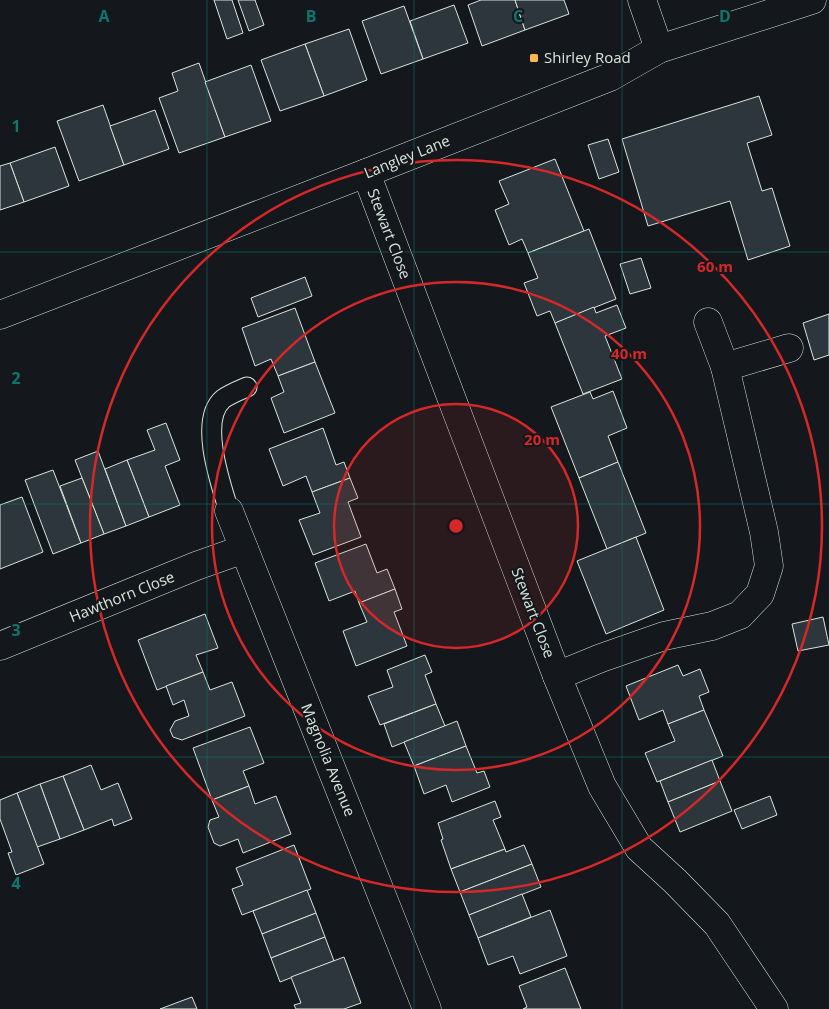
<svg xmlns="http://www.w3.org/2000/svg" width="829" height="1009" viewBox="0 0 829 1009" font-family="'Open Sans',sans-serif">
  <rect width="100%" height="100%" fill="#14181c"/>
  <!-- building -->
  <g fill="#2c363c" stroke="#d8e6dc">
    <path d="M214,0H232L243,33L227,39Z"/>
    <path d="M238,0H255L264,25L249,31Z"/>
    <path d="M481,0H515L525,30L482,46L468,5Z"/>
    <path d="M515,0H564L569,14L525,30Z"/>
    <path d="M454,5L468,43L423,59L410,21Z"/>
    <path d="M404,6L423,59L381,74L362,21Z"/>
    <path d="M349,29L367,80L324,96L305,44Z"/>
    <path d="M305,44L324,96L280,111L261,60Z"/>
    <path d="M199,63L225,137L179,153L159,98L178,91L172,73Z"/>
    <path d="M251,65L271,121L225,137L205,82Z"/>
    <path d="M759,96L772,135L747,143L762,191L772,188L790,246L748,260L730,201L648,226L622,139Z"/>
    <path d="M103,105L124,165L79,181L57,121Z"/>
    <path d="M155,110L169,149L124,165L110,126Z"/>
    <path d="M608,139L619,172L599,179L588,145Z"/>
    <path d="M55,147L69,186L24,202L10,163Z"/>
    <path d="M555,159L584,231L528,253L522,239L509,245L495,210L509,204L499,181Z"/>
    <path d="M10,163L24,202L0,210V166Z"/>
    <path d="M589,229L616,299L555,323L550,311L537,316L524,283L538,278L528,253Z"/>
    <path d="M641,258L651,288L630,294L620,264Z"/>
    <path d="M305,277L312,296L258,317L251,298Z"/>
    <path d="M617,305L626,328L605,336L622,379L583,394L555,323L594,307L596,313Z"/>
    <path d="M295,308L315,362L278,376L271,359L255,366L242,328Z"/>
    <path d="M829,314V355L814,360L803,323Z"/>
    <path d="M315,362L335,413L284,433L271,398L284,392L278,376Z"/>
    <path d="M613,391L627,428L608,436L618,462L579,478L551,407L590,392L593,399Z"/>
    <path d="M166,423L180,460L165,466L180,505L149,517L127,460L155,450L147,430Z"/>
    <path d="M323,428L336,465L344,462L350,478L312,492L306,476L283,486L269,449Z"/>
    <path d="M98,451L126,526L104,534L75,460Z"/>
    <path d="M127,460L149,517L126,526L105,469Z"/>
    <path d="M618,462L646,533L607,549L579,478Z"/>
    <path d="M53,470L81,543L53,554L25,480Z"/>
    <path d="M82,478L104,534L81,543L60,486Z"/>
    <path d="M350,478L358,498L348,502L361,537L313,555L299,520L320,513L312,492Z"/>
    <path d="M22,497L43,552L0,569V505Z"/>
    <path d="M636,537L664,610L606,634L577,561Z"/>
    <path d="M366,544L377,573L387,569L395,589L359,603L355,591L329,601L315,563Z"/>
    <path d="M395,589L402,609L394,612L407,646L356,666L343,631L367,622L359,603Z"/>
    <path d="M205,614L218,648L196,655L203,672L157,690L138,640Z"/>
    <path d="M823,617L829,645L798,651L792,624Z"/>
    <path d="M425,655L432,672L425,675L436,704L380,725L368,696L393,687L387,670Z"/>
    <path d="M678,665L683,676L700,669L709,692L699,696L704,710L668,724L663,710L639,720L626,686Z"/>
    <path d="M203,672L210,690L232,682L245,716L182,740L173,737L170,730L175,721L189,716L184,700L173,705L166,686Z"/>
    <path d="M436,704L445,726L392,747L384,724Z"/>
    <path d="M704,710L723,756L657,782L645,753L675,741L668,724Z"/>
    <path d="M457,721L466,746L414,766L404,742Z"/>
    <path d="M250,727L264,763L243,771L249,786L212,800L193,748Z"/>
    <path d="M466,746L477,773L484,771L490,787L452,802L446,785L424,794L414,766Z"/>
    <path d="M712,760L720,781L668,802L660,781Z"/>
    <path d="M91,765L101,790L118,783L132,819L114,826L112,819L84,830L63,776Z"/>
    <path d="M63,776L84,830L60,839L40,784Z"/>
    <path d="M720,781L732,811L680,832L668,802Z"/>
    <path d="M40,784L60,839L37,847L17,793Z"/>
    <path d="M249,786L255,804L276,796L291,834L243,853L238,839L220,846L214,843L208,827L210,820L219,817L212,800Z"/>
    <path d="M17,793L44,864L16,875L8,853L12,852L0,819V800Z"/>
    <path d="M770,796L777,815L742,829L734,810Z"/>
    <path d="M495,801L501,817L493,820L505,849L451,869L441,840L443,839L438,823Z"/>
    <path d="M294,845L311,889L242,915L232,889L243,885L236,868Z"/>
    <path d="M524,845L532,864L460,892L451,869L505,849L506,852Z"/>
    <path d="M532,864L541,887L469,915L460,892Z"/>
    <path d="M307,890L316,913L262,934L253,911Z"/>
    <path d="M522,894L531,917L478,938L469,915Z"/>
    <path d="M550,910L567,956L520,974L513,956L488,965L478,938Z"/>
    <path d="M316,913L325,937L271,958L262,934Z"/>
    <path d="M325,937L334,961L280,982L271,958Z"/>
    <path d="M344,957L361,1003L344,1009H296L294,1005L301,1003L291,977Z"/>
    <path d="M565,968L581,1009H523L527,1007L519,986Z"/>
    <path d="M192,997L197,1009H160Z"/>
  </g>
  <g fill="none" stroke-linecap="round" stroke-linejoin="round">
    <!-- service casing -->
    <g stroke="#d8e6dc" stroke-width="21">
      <path id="service" d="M229,511C221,485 198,420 223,399C230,394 240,390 247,387"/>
    </g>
    <!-- minor casing -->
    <g stroke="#d8e6dc" stroke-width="29">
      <g id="minor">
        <path d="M642,0L659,49"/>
        <path d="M366,173L557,676L602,786L639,848L675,881L717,924L774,1009"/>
        <path d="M725,367L789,348"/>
        <path d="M229,511L427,1009"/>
        <path d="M0,646L196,566L244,549"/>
        <path d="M557,676L601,658L664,636L712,626L740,615L760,594L769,566L764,532L725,367L708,322"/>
      </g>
    </g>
    <!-- tertiary casing -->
    <g stroke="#d8e6dc" stroke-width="29">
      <path id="tertiary" d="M0,315L366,173L610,77L659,49L812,0"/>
    </g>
    <!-- service -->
    <use href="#service" stroke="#14181c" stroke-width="19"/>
    <!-- minor -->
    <use href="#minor" stroke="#14181c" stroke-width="28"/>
    <!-- tertiary -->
    <use href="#tertiary" stroke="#14181c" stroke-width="28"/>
  </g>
  <!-- grid -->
  <path fill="none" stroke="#0f766e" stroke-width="1" stroke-opacity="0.55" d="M207,0V1009M414,0V1009M622,0V1009M0,252H829M0,504H829M0,757H829"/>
  <!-- distance rings -->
  <circle cx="456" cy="526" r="122" fill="#d62828" fill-opacity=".12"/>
  <g fill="none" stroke="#d62828" stroke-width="2.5">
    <circle cx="456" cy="526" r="122"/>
    <circle cx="456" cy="526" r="244"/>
    <circle cx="456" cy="526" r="366"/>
  </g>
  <!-- markers -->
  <rect fill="#ffb74d" stroke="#14181c" stroke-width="2" x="529" y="53" width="10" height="10" rx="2.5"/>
  <g text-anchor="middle" stroke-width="4" stroke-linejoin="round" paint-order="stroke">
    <!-- poi labels -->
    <g font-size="15" fill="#d8e6dc" stroke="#14181c" text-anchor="start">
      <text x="544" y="63">Shirley Road</text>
    </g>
    <!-- street labels -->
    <g font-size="15" fill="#d8e6dc" stroke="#14181c">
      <text transform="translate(407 157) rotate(-22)" y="5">Langley Lane</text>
      <text transform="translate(389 234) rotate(69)" y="5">Stewart Close</text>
      <text transform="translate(122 597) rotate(-22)" y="5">Hawthorn Close</text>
      <text transform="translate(533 613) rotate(69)" y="5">Stewart Close</text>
      <text transform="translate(328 760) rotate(68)" y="5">Magnolia Avenue</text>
    </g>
  </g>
  <g font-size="16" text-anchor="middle" font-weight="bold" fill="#0f766e" stroke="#14181c" stroke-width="4" stroke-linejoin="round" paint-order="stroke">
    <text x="104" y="22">A</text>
    <text x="311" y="22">B</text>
    <text x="518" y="22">C</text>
    <text x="725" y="22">D</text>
    <text x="16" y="132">1</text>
    <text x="16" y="384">2</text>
    <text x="16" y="636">3</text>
    <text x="16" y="889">4</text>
  </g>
  <circle cx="456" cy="526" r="8" fill="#d62828" stroke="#14181c" stroke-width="2.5"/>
  <g font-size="15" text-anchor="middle" font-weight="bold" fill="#d62828" stroke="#14181c" stroke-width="4" stroke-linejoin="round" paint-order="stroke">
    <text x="715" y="272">60 m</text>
    <text x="629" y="359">40 m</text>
    <text x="542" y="445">20 m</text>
  </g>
</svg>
